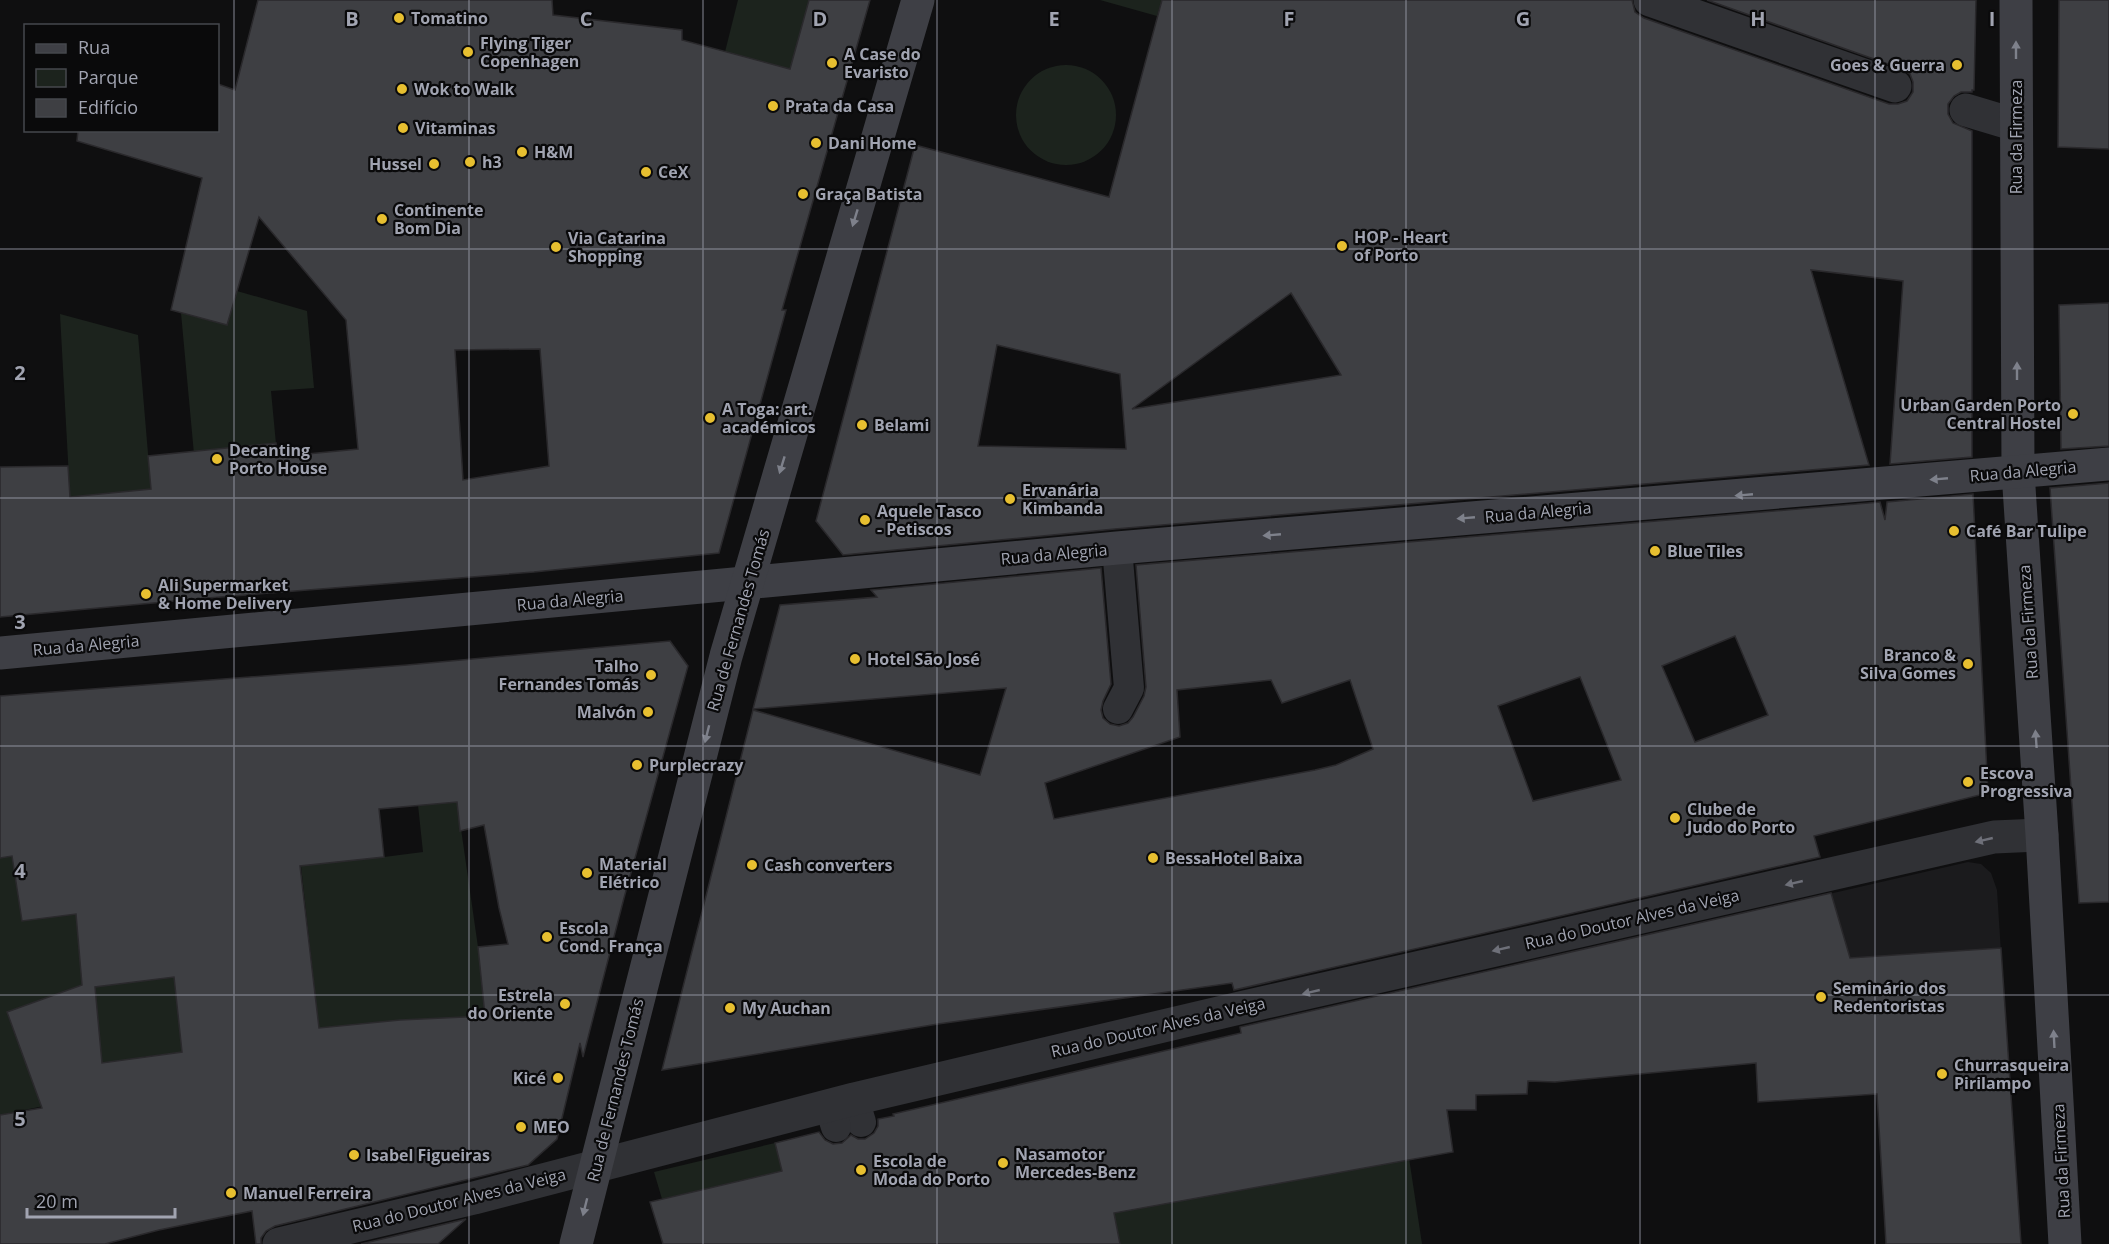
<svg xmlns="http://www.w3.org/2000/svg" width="2109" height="1244" viewBox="0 0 2109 1244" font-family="'Open Sans',sans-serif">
  <rect width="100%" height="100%" fill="#0f0f10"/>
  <!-- built -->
  <path fill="#1b1b1d" d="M1968,862L1981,864L1991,873L1997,890L2007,1046L1875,1054L1642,1073L1634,939Z"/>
  <!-- green -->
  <g fill="#1c231d" fill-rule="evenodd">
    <path d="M738,0H809L790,69L725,52Z"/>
    <path d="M1100,0H1162L1157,16Z"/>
    <circle cx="1066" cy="115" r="50"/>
    <path d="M237,291L307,311L314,388L271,391L276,444L240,446L241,461L195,465L181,313L226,325Z"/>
    <path d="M60,314L138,335L151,489L70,497Z"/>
    <path d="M457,801L478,947L482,988L492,1029L319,1028L298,839L384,857L423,852L418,805Z"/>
    <path d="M12,856L22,921L48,917L86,889L78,935L100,1045L95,987L134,982L173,965L182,1052L143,1057L147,1103L68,1101L0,1115V858ZM33,1003L17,1040L7,1012Z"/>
    <path d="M775,1143L782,1171L662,1199L654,1172Z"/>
    <path d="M1409,1158L1422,1244H1120L1114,1213Z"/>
  </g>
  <!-- building -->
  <g fill="#3e3f43" stroke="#2a292c" stroke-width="1.5" fill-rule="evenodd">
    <path d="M258,0H552L553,15L682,30V40L790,69L809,0H870L782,310H786L719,553L534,572L208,598L0,617V467L68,466L70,497L151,489L148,456L276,443L277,457L358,449L346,320L259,217L227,325L171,310L202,178L77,141L78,130H218V84L235,90ZM540,349L549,466L463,480L455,350Z"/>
    <path d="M1162,0H1632L1635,12L1644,18L1889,104H1898L1907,101L1913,92V82L1910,74L1902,69L1707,0H1976L1974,90H1972V92H1961L1954,96L1948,104V114L1953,123L1972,131V457L1890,464L1903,281L1811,270L1869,465L1115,529L843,555L816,521L915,145L1109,197ZM1291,293L1341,375L1132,409ZM997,345L1120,374L1126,449L978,446Z"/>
    <path d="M2059,0H2109V149L2058,147Z"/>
    <path d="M2109,303V446L2061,449L2059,305Z"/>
    <path d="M2109,483V902L2079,903L2050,488Z"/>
    <path d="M1973,494L1988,793L1814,836L1820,857L1234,990L1232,983L938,1024L662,1070L753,710L980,775L1006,688L753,709L780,605L877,597L871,590L1101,568L1111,684L1103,701L1101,710L1103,718L1110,724L1119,726L1128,723L1133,717L1144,696L1146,687L1136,565L1880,502L1885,520L1887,502ZM1735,636L1768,715L1695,742L1662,666ZM1580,677L1621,780L1533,801L1498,706ZM1271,680L1282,703L1350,680L1373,749L1336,765L1315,770L1054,819L1045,783L1180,737L1177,690Z"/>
    <path d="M670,641L688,666L624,898L583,1057L580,1043L557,1139L528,1165L275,1226L266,1231L261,1238V1244H256L252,1211L159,1230L105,1244H0V1115L42,1108L7,1012L82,985L76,914L22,921L12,856L0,858V696L407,665ZM457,802L460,831L484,825L499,908L508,944L478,947L485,1016L400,1020L319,1028L300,866L384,857L379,809ZM174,977L182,1052L102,1063L95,987Z"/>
    <path d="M1831,893L1850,958L2001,948L2021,1244H1886L1877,1094L1758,1102L1756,1063L1555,1082L1528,1081L1527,1094L1476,1095V1110H1447L1453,1152L1114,1213L1120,1244H663L650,1202L782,1171L775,1143L819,1132L825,1140L833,1144L842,1143L851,1135L858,1139H865L874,1133L878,1126V1119L894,1116L893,1114L1241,1033L1240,1027Z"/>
    <path d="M466,1219L438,1244H361Z"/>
  </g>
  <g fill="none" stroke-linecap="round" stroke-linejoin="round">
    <!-- lane -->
    <g stroke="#303135" stroke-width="30">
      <path d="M1117,548L1129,688L1118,709"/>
      <path d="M854,1099L861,1122"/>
      <path d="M829,1105L836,1127"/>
    </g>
    <!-- street -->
    <g stroke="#303135" stroke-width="33">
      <path d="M1650,0L1895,86"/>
      <path d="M1966,110L2016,125"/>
      <path d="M279,1244L474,1198L854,1099L1231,1010L1994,837L2042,835"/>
    </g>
    <!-- secondary -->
    <g stroke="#3e3f45" stroke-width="33">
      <path d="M2016,0L2018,472L2042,835L2065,1244"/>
      <path d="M0,653L1117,548L2109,464"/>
      <path d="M576,1244L726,656L918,0"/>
    </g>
  </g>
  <!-- one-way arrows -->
  <defs><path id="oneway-solid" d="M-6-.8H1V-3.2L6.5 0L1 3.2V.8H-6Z" transform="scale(1.5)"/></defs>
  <g fill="#7e818b">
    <use href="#oneway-solid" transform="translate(2016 50) rotate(-90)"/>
    <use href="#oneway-solid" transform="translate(855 218) rotate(107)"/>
    <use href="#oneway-solid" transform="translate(2017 371) rotate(-90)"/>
    <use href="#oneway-solid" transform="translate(782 465) rotate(107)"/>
    <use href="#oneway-solid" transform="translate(1939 479) rotate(175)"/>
    <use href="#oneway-solid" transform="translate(1744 495) rotate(175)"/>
    <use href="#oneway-solid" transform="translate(1466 518) rotate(175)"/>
    <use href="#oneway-solid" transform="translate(1272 535) rotate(175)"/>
    <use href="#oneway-solid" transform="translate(707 734) rotate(104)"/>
    <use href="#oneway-solid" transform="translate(2036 739) rotate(-94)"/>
    <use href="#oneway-solid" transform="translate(2054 1039) rotate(-93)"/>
    <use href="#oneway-solid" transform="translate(585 1207) rotate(104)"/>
  </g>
  <g fill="#6e7079">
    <use href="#oneway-solid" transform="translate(1984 840) rotate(167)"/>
    <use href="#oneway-solid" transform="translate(1794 883) rotate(167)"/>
    <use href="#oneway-solid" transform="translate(1501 949) rotate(167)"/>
    <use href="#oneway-solid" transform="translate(1311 992) rotate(167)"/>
  </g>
  <!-- grid -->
  <path fill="none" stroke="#a1a4b1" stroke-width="1.5" stroke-opacity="0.55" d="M234,0V1244M469,0V1244M703,0V1244M937,0V1244M1172,0V1244M1406,0V1244M1640,0V1244M1875,0V1244M0,249H2109M0,498H2109M0,746H2109M0,995H2109"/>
  <!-- markers -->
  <g fill="#e7bf30" stroke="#0a0a0b" stroke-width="2">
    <circle cx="399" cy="18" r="6"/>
    <circle cx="468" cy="52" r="6"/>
    <circle cx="832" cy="63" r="6"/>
    <circle cx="1957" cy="65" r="6"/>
    <circle cx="402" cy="89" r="6"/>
    <circle cx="773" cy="106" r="6"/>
    <circle cx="403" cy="128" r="6"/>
    <circle cx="816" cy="143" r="6"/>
    <circle cx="522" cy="152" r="6"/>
    <circle cx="470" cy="162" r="6"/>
    <circle cx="434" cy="164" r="6"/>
    <circle cx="646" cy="172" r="6"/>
    <circle cx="803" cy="194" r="6"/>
    <circle cx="382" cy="219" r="6"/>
    <circle cx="1342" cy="246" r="6"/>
    <circle cx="556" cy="247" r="6"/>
    <circle cx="2073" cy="414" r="6"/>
    <circle cx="710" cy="418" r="6"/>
    <circle cx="862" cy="425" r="6"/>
    <circle cx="217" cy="459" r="6"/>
    <circle cx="1010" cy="499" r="6"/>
    <circle cx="865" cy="520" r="6"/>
    <circle cx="1954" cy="531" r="6"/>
    <circle cx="1655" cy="551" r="6"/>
    <circle cx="146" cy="594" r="6"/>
    <circle cx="855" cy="659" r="6"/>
    <circle cx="1968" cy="664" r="6"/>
    <circle cx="651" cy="675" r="6"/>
    <circle cx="648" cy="712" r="6"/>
    <circle cx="637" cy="765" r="6"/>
    <circle cx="1968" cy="782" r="6"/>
    <circle cx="1675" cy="818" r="6"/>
    <circle cx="1153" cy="858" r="6"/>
    <circle cx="752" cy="865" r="6"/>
    <circle cx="587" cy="873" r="6"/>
    <circle cx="547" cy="937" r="6"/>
    <circle cx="1821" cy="997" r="6"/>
    <circle cx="565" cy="1004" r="6"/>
    <circle cx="730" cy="1008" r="6"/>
    <circle cx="1942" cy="1074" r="6"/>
    <circle cx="558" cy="1078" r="6"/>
    <circle cx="521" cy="1127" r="6"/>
    <circle cx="354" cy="1155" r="6"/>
    <circle cx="1003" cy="1163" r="6"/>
    <circle cx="861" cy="1170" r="6"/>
    <circle cx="231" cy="1193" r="6"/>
  </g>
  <g text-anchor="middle" stroke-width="4.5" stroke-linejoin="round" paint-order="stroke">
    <!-- poi labels -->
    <g font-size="16" font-weight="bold" fill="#a1a4b1" stroke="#0a0a0b" text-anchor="start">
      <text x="411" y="24">Tomatino</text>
      <text x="480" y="49">Flying Tiger<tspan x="480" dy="18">Copenhagen</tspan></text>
      <text x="844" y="60">A Case do<tspan x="844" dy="18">Evaristo</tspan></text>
      <text x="1945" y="71" text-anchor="end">Goes &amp; Guerra</text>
      <text x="414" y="95">Wok to Walk</text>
      <text x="785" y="112">Prata da Casa</text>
      <text x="415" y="134">Vitaminas</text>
      <text x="828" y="149">Dani Home</text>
      <text x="534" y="158">H&amp;M</text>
      <text x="482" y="168">h3</text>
      <text x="422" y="170" text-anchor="end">Hussel</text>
      <text x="658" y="178">CeX</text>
      <text x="815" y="200">Graça Batista</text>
      <text x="394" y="216">Continente<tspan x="394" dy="18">Bom Dia</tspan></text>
      <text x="1354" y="243">HOP - Heart<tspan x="1354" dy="18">of Porto</tspan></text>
      <text x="568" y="244">Via Catarina<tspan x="568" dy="18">Shopping</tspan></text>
      <text x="2061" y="411" text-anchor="end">Urban Garden Porto<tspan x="2061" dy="18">Central Hostel</tspan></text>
      <text x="722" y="415">A Toga: art.<tspan x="722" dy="18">académicos</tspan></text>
      <text x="874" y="431">Belami</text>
      <text x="229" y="456">Decanting<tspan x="229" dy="18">Porto House</tspan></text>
      <text x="1022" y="496">Ervanária<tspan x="1022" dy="18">Kimbanda</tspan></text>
      <text x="877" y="517">Aquele Tasco<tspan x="877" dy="18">- Petiscos</tspan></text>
      <text x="1966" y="537">Café Bar Tulipe</text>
      <text x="1667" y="557">Blue Tiles</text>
      <text x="158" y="591">Ali Supermarket<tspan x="158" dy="18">&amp; Home Delivery</tspan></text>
      <text x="1956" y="661" text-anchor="end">Branco &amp;<tspan x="1956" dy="18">Silva Gomes</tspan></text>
      <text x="867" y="665">Hotel São José</text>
      <text x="639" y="672" text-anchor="end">Talho<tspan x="639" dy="18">Fernandes Tomás</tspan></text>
      <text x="636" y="718" text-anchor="end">Malvón</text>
      <text x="649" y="771">Purplecrazy</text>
      <text x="1980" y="779">Escova<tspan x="1980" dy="18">Progressiva</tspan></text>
      <text x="1687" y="815">Clube de<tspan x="1687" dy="18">Judo do Porto</tspan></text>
      <text x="1165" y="864">BessaHotel Baixa</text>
      <text x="599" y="870">Material<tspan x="599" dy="18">Elétrico</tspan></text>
      <text x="764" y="871">Cash converters</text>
      <text x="559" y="934">Escola<tspan x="559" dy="18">Cond. França</tspan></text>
      <text x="1833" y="994">Seminário dos<tspan x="1833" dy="18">Redentoristas</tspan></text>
      <text x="553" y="1001" text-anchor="end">Estrela<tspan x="553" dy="18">do Oriente</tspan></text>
      <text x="742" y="1014">My Auchan</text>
      <text x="1954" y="1071">Churrasqueira<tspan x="1954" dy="18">Pirilampo</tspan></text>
      <text x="546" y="1084" text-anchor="end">Kicé</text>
      <text x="533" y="1133">MEO</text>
      <text x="1015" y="1160">Nasamotor<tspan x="1015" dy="18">Mercedes-Benz</tspan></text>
      <text x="366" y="1161">Isabel Figueiras</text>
      <text x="873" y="1167">Escola de<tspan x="873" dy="18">Moda do Porto</tspan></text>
      <text x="243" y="1199">Manuel Ferreira</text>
    </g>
    <!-- street labels -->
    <g font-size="16" fill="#a1a4b1" stroke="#0a0a0b">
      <text transform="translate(2016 137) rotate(-90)" y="6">Rua da Firmeza</text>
      <text transform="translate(2023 471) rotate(-5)" y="6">Rua da Alegria</text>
      <text transform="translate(1538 512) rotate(-5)" y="6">Rua da Alegria</text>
      <text transform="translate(1054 554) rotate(-5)" y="6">Rua da Alegria</text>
      <text transform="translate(570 600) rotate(-5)" y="6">Rua da Alegria</text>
      <text transform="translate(738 620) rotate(-74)" y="6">Rua de Fernandes Tomás</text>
      <text transform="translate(2028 622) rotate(-94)" y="6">Rua da Firmeza</text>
      <text transform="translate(86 645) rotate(-5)" y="6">Rua da Alegria</text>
      <text transform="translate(1632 919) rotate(-13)" y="6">Rua do Doutor Alves da Veiga</text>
      <text transform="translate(1158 1027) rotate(-13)" y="6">Rua do Doutor Alves da Veiga</text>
      <text transform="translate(615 1090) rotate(-76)" y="6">Rua de Fernandes Tomás</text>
      <text transform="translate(2061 1161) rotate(-93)" y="6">Rua da Firmeza</text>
      <text transform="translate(459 1200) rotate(-14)" y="6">Rua do Doutor Alves da Veiga</text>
    </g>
  </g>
  <g font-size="20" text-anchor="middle" font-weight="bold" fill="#a1a4b1" stroke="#0a0a0b" stroke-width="4.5" stroke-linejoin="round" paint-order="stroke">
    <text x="352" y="26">B</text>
    <text x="586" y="26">C</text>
    <text x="820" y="26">D</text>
    <text x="1054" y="26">E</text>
    <text x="1289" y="26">F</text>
    <text x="1523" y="26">G</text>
    <text x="1758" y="26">H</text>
    <text x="1992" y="26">I</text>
    <text x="20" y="380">2</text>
    <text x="20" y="629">3</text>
    <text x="20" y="878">4</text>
    <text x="20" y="1126">5</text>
  </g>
  <!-- legend -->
  <rect x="24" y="24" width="195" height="108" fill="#0a0a0b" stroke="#46484d" stroke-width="1.5"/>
  <rect x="36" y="44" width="30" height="9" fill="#3e3f45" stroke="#46484d" stroke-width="1.5"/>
  <text x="78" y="54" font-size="18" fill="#a1a4b1">Rua</text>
  <rect x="36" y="69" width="30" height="18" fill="#1c231d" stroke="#46484d" stroke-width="1.5"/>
  <text x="78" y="84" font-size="18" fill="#a1a4b1">Parque</text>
  <rect x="36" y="99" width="30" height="18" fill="#3e3f43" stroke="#46484d" stroke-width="1.5"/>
  <text x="78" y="114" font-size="18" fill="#a1a4b1">Edifício</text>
  <!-- scale -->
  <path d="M27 1208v9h148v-9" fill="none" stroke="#a1a4b1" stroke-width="3"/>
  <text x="36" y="1208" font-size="18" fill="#a1a4b1" stroke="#0a0a0b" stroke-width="4.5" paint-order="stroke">20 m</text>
</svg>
